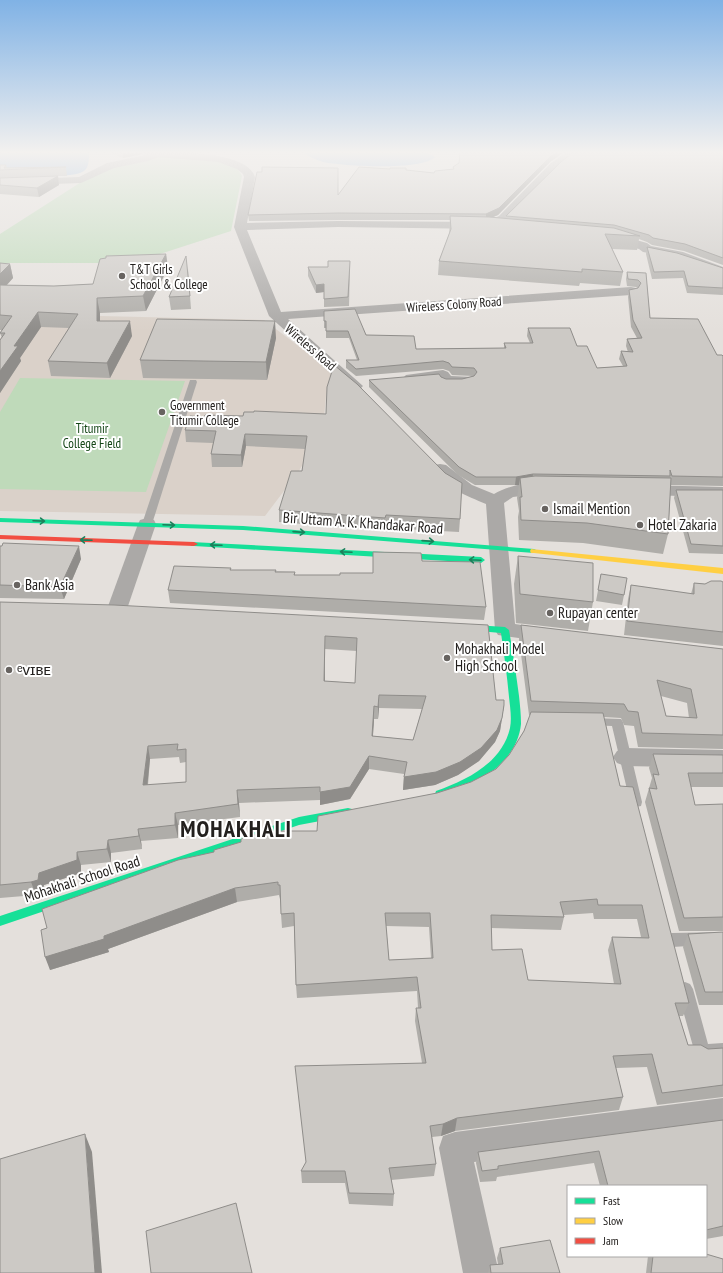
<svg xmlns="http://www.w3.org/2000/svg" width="723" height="1273" viewBox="0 0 723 1273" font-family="'PT Sans Narrow',sans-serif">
  <rect width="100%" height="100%" fill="#e4e0dc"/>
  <!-- built -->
  <path fill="#dad1c9" d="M17,314L264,320L334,373L326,396L323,428L299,471L265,516L0,511V339Z"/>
  <!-- green -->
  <g fill="#bfdaba">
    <path d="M170,156C186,157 225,159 236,168C239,170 241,174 242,176L231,231L132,263H0V234L100,170L148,157Z"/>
    <path d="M20,378L185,381L146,492L0,489V412Z"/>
  </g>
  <!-- water -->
  <g fill="#85b0e0">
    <path d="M0,153H89C89,158 89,167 85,170C74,181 17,173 0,172Z"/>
    <path d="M304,153H428L435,157C421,171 343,166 323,162C316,160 310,157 304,153Z"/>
  </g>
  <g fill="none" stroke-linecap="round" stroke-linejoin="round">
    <!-- lane -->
    <g fill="#aba9a7" fill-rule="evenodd">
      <path d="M190,380H196L197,382L152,524L147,527L144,526L142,524Z"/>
      <path d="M592,718L621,719L623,722L642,802L641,806L636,807L631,806L630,802L612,726L588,725L586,722L588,719Z"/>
      <path d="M723,932V944L672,947L667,945L665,940L667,935L672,933Z"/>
      <path d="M685,982L690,984L693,989L708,1044L723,1043V1059L702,1060L696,1057L677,989L680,984Z"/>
    </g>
    <!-- street -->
    <g fill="#aba9a7" fill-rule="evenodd">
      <path d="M144,153C167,151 247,150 255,177L247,223L338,221L486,222L499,216L551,163L565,153H576L559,167L507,220L488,229L338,227L247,230L281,312L631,287L636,288L638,291L636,294L631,295L288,319L363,386L360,389L355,391L350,389L269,316L234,227L244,177L243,174L237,169L218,162L158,157L148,161L114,168L81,183L0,186V180L79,177L107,163L146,155Z"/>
      <path d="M611,233L647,243L651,246L683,252L723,267V275L676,258L643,252L639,249L607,240L605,237L607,234Z"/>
      <path d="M443,370L448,372L451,376L472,377L475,380L472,383C463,386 451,387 442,384L439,380L411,383L406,381L403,378L406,375Z"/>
      <path d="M440,464L446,465L472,485L494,494C509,485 535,480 552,484L555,488L552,492L513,497L504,503L515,624L554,630L557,635L554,640L547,642L498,635L495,630L486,504C467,496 444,487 431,469L434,465Z"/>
      <path d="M642,485L723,487V497L642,495L636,494L633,490L636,486Z"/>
      <path d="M147,518L154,520L156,524L127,609L124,614L117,616L110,614L107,609L138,524L140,520Z"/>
      <path d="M625,748L723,750V768L625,766L617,763L613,757L617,751Z"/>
      <path d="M723,1098V1130L474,1162L499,1273H463L439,1148L443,1136L455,1132Z"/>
    </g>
    <!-- fast -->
    <g fill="#16e098" fill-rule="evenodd">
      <path d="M0,518L243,526L534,549L538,551L534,553L243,530L0,522Z"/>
      <path d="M191,542L481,557L485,560L481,563L194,546H191L190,544Z"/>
      <path d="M459,624L505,627L509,630C513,652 516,674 519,696C520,705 521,715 521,724C517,764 474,787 440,798L436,797L435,794L436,791C467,780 502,763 510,728C512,718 510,707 509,697C507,675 504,654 501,633L456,629L455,627L456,625Z"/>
      <path d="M348,808L352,809L353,812L352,815L299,825L0,926V916L299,817Z"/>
    </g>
    <!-- slow -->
    <path fill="#ffcf43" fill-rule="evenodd" d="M531,549L723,568V574L534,553H531L530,551Z"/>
    <!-- jam -->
    <path fill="#f24e42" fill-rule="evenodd" d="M0,535L194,542L198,544L194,546L0,539Z"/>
  </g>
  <!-- wall -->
  <g fill="#afada9" fill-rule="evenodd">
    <path d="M111,153H143V154L123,158Z"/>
    <path d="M460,153H563L550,162L498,215L493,217L506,218V216L723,153V265L684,251L652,245L647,242L639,239L637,250L612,249L623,272L620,286L580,283L579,286L438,275L439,261L449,234L450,220H338L249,221L248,215L338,195L406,170L434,173L453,169V167L459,163Z"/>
    <path d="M0,165H6L7,168L66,167L67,176H58L59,185L39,197L0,194Z"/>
    <path d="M647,247L723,268V295L687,293L683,278L652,279L646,254Z"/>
    <path d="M166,254L168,268L146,311L100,313V321L132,336L110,378L51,376L48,361L69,328L41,327L20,358L21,361L0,393V340L2,338L0,333L2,330H0V263L10,264L13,278L7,285L54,286L93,284Z"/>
    <path d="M308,267L350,269L349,306L324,307V292L316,293L308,276Z"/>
    <path d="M188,269L191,309L171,310L169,297Z"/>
    <path d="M627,272L646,273L650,318L717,355L723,356V486L671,485L668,534L663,554L583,543L519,540L518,517L519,511L517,498L519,485H475L458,475L369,387V380L441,377L446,379H462L473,376L452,375L449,371L443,369L356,376L346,368V360H357L349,338H326V328H324V311L366,335L416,349L504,348V343H530L527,336L528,328L577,346L597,368L623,366L619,359L621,351L628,352L626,346L627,339L637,338L631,327L628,297L629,290L638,288L636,287L627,286L626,279Z"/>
    <path d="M276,338L267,380L143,378L140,360Z"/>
    <path d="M326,414L460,519L459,532L385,528V531L279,522V510L302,471L305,449L246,446L242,467H212L211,454L213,443L186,442L185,430L204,417Z"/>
    <path d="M676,490H723V554L689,553L674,498Z"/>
    <path d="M0,546L81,559L64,599L0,598Z"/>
    <path d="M518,556L593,602L588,631L516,623L514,584Z"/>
    <path d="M422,561L486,607L484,620L170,603L168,590L231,568V570L295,572V575H340L373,573Z"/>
    <path d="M601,574L624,595L622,605L596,601Z"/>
    <path d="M723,582V646L624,635L628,599L631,585L691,594L694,583L705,584Z"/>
    <path d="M0,602L488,625L496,700L504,705L500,731L495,742L479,761L458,775L435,785L403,790L404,774L369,769L350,799L320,805V800L239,803L240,817L178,825V838L141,841L142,849L111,853V862L81,865V873L44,885L42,892L36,895L0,898ZM325,649L357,651L355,683L325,681ZM379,708L422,709L413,740L373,736L374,719H378ZM179,757L180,763L186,762V782L148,785L150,759Z"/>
    <path d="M521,625L723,649V749L638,747L634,726L624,725L621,718L604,717L620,786L689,1003L683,1016H679L688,1045L708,1049L723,1048V1097L657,1105L647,1067L616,1068L623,1097L619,1110L455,1131L441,1136L432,1137L436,1164L434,1176L391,1180L394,1194L393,1206L349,1204L345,1183H302L301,1171L422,1063L415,1021L416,1008H418L417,991L297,998L296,985L294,926L282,928L281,914V899H280L279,895L237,902L108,949L109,952L50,970L47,928L317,831L471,782L496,769L509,755L524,731L530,715H529L519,639ZM661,696L687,703L689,718L666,716ZM593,913L594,919H637L641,937H612L608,950L614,984L528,980L492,950L491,928L561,930L564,917V915ZM386,926L429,927L431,958L389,960Z"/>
    <path d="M653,754L723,755V787H691L695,805L723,804V931H679L645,802L652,778L649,768Z"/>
    <path d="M723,932V1005H699L683,947L688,934Z"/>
    <path d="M723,1120V1236L706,1239V1186H600L594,1163L497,1177L496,1181L480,1182L476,1163L478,1152Z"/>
    <path d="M500,1248L560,1273H488L490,1265L498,1264L497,1258Z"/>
    <path d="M648,1256H706L723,1273H646Z"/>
  </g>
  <!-- shaded-wall -->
  <g fill="#8f8d8a">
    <path d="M123,153H143V154L123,158Z"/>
    <path d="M555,153H563L550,162L498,215L486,220V214L551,156Z"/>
    <path d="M58,176L59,185L39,197L37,188Z"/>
    <path d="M166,254L168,268L146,311L143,296Z"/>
    <path d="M10,264L13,278L0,292V274Z"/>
    <path d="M324,284V292L316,293V285Z"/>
    <path d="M97,298L100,313V336L97,321Z"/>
    <path d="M38,312L41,327L20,358L21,361L0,393V371L14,346Z"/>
    <path d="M130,321L132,336L110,378L107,363Z"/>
    <path d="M275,321L276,338L267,380L266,362Z"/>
    <path d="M245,434L246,446L242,467L241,455Z"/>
    <path d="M533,474L532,482L520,478L519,485H515L516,477Z"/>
    <path d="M79,546L81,559L64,599L60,587Z"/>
    <path d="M325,636V694L324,681Z"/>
    <path d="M379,695V708L378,719V707Z"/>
    <path d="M504,705L500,731L495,742L479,761L458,775L435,785L403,790L404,777Z"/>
    <path d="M374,706V719L372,749V736Z"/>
    <path d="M148,746L150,759L146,798L143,785Z"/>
    <path d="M369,756V769L350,799L320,805V792Z"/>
    <path d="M237,790L239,803L240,817L238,804Z"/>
    <path d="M175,813L178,825V838L175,825Z"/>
    <path d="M138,829L141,841L142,849L139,836Z"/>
    <path d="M108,840L111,853V862L107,849Z"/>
    <path d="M77,852L81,865V873L44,885L42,892L36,895L31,882L39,873Z"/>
    <path d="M235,888L237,902L108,949L109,952L50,970L45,957Z"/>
    <path d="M457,1118L455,1131L441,1136L443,1124Z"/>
    <path d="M85,1134L92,1152L102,1273H95Z"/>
  </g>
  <!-- building -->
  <g fill="#ccc9c5" stroke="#8f8d8a" fill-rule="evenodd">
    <path d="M460,153H555L551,156L499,208L486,214L338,213L248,215L257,172H262V167L338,168V195L359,167L390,169V168H406V170L434,173L435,171L454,169L453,167L459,163Z"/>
    <path d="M572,153H723V258L685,244L653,238L649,235L614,225L506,216L561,162Z"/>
    <path d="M0,165H6L4,168L66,167L0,170Z"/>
    <path d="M58,176L37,188L0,185V178Z"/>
    <path d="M450,216L489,217L614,228L640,236L605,234L623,272L582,269V272L439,261L451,229Z"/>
    <path d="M647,247L677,253L723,268V288L688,286L684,271L654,272Z"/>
    <path d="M166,254L143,296L97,298V321H130L107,363L48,361L78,314L38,312L14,346H18L0,371V340L5,333H0L12,316L0,315V285L54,286L93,284L100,259L106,258V256Z"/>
    <path d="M186,256L190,296L169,297Z"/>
    <path d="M328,261H350L348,297L324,299V284L316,285L308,267H328Z"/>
    <path d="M0,263L10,264L0,274Z"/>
    <path d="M627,272L646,273L650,318L698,319L717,355H722L723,356V477L672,476L670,470V476L533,474L516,477H476L459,467L369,380L439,374L441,377L446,379H462L474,376L477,372L474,368L452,367L449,363L443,361L356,369L346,360H359L348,331H326V321H324V311L355,309L366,335L414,336L416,349L506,348L504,343H533L528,328H570L577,346H587L597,368L627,366L621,351L633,352L627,339L642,338L633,320L629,290L638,288L641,283L638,280L628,279Z"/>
    <path d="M157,319L275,321L266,362L140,360Z"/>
    <path d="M334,365L357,384L445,473L462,483L460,519L386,515L385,518L279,510L291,471H302L307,436L245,434L241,455L211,454L216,431L185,430L190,416L204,417L205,415L243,416L244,412H254V411L326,414L327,387Z"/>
    <path d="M535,476L671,478L668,534L587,523L521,520L520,497H522L520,478Z"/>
    <path d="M676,490H723V546L691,544Z"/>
    <path d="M3,543L79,546L60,587L0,585V546H2Z"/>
    <path d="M373,552L421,553L422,561L480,562L486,607L168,590L174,566L231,568L230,570H276L275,572H295L294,575H340V573H373Z"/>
    <path d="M518,556L593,563V602L520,594Z"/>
    <path d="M601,574L627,578L624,595L598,590Z"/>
    <path d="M711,581H721L723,582V632L627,621L631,585L694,594V583L705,584Z"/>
    <path d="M0,602L114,605L488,625L496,700H504V705L502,718L497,730L481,748L460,762L436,772L404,777L407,762L369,756L350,787L320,792V787L237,790L238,804L175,813V825L138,829L139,836L108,840L107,849L77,852V860L39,873L38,880L31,882L0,885ZM325,636L357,638L355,683L324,681ZM379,695L426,696L413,740L372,736L374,706L378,707ZM178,744L177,750L186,749V782L143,785L148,746Z"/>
    <path d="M521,625L723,649V735L642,733L638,712L628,711L624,704L531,701ZM657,680L691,689L697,718L666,716Z"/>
    <path d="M531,712L603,713L620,786L633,787L689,1003H675L688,1045H701L708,1049L723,1048V1085L662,1093L652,1054L613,1056L623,1097L457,1118L443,1124L430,1126L436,1164L389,1168L394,1194L349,1193L345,1171H301L306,1162L295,1066L426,1063L416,1008H421L417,977L296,985L294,913L281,914L280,885H278V882L235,888L104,936V939L45,957L41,930L47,928L42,909L178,860L214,852V850L241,842V839L253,835L275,833V831H317L318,816L437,793L471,782L496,769L509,755L524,731ZM597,899L598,905H642L649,938L612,937L621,984L528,980L522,949L492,950L491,915L564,917L560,902ZM385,913H430L433,958L389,960Z"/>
    <path d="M653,754L723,755V773H688L695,805L723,804V917L684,918L649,788L657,789L653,774L659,775Z"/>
    <path d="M723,932V992H705L688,934Z"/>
    <path d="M723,1120V1226L706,1230V1186H608L599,1151L498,1166V1169L482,1171L478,1152Z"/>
    <path d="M85,1134L95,1273H0V1159Z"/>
    <path d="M236,1203L252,1273H151L146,1231Z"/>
    <path d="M550,1240L560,1273H491L490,1265L503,1264L500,1248Z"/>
    <path d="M706,1254L723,1259V1273H651L653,1256H706Z"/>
  </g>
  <!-- one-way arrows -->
  <defs><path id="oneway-shaft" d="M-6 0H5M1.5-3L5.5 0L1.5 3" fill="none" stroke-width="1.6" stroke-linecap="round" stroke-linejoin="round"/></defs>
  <g stroke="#1c805b">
    <use href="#oneway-shaft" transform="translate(39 521) rotate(2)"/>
    <use href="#oneway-shaft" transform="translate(169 525) rotate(2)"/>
    <use href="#oneway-shaft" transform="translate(299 532) rotate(4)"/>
    <use href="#oneway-shaft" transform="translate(86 540) rotate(-178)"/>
    <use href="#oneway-shaft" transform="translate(428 541) rotate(4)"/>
    <use href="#oneway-shaft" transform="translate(216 545) rotate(-178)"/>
    <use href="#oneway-shaft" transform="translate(346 552) rotate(-177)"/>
    <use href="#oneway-shaft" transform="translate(475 560) rotate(-177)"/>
  </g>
  <!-- sky -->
  <linearGradient id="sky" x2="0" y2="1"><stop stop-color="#80b2e5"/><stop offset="0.46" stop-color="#f3f1ef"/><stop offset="1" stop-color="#f3f1ef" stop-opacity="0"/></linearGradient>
  <rect width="723" height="331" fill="url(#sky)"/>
  <!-- markers -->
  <g fill="#676360" stroke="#fff" stroke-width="1.5">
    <circle cx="122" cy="276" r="4"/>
    <circle cx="162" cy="412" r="4"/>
    <circle cx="545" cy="509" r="4"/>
    <circle cx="640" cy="525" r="4"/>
    <circle cx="17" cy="585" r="4"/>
    <circle cx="550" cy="613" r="4"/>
    <circle cx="447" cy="658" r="4"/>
    <circle cx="9" cy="670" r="4"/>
  </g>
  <g text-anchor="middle" stroke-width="4" stroke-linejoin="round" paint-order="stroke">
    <!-- far-poi labels -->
    <g font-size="13" fill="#23201e" stroke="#fff" text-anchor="start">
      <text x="130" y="274">T&amp;T Girls<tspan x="130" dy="15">School &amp; College</tspan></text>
      <text x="170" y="410">Government<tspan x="170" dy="15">Titumir College</tspan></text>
    </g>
    <!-- far-street labels -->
    <g font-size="13" fill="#23201e" stroke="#fff">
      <text transform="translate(454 304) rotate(-4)" y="5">Wireless Colony Road</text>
      <text transform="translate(311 347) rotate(41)" y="5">Wireless Road</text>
    </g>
    <!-- far-park labels -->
    <g font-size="13" fill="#154617" stroke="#fff">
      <text x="92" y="433">Titumir<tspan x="92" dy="15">College Field</tspan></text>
    </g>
    <!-- poi labels -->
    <g font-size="15" fill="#23201e" stroke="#fff" text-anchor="start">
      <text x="553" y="514">Ismail Mention</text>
      <text x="648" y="530">Hotel Zakaria</text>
      <text x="25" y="590">Bank Asia</text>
      <text x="558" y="618">Rupayan center</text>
      <text x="455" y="654">Mohakhali Model<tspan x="455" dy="17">High School</tspan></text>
      <text x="17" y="675">ᵉᴠɪʙᴇ</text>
    </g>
    <!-- street labels -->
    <g font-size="15" fill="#23201e" stroke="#fff">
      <text transform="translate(363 523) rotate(4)" y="5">Bir Uttam A. K. Khandakar Road</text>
      <text transform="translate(82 879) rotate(-18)" y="5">Mohakhali School Road</text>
    </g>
    <!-- near-district labels -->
    <g font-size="23" font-weight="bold" letter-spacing="1" fill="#23201e" stroke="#fff">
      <text x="236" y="837">MOHAKHALI</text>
    </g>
  </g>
  <!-- legend -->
  <rect x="567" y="1185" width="140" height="72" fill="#ffffff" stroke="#a7a6a5"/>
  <rect x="575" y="1198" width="20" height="6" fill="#16e098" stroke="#a7a6a5"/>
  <text x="603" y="1205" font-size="12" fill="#23201e">Fast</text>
  <rect x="575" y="1218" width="20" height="6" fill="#ffcf43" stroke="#a7a6a5"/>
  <text x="603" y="1225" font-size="12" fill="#23201e">Slow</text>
  <rect x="575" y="1238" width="20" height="6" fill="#f24e42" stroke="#a7a6a5"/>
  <text x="603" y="1245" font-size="12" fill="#23201e">Jam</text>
</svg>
